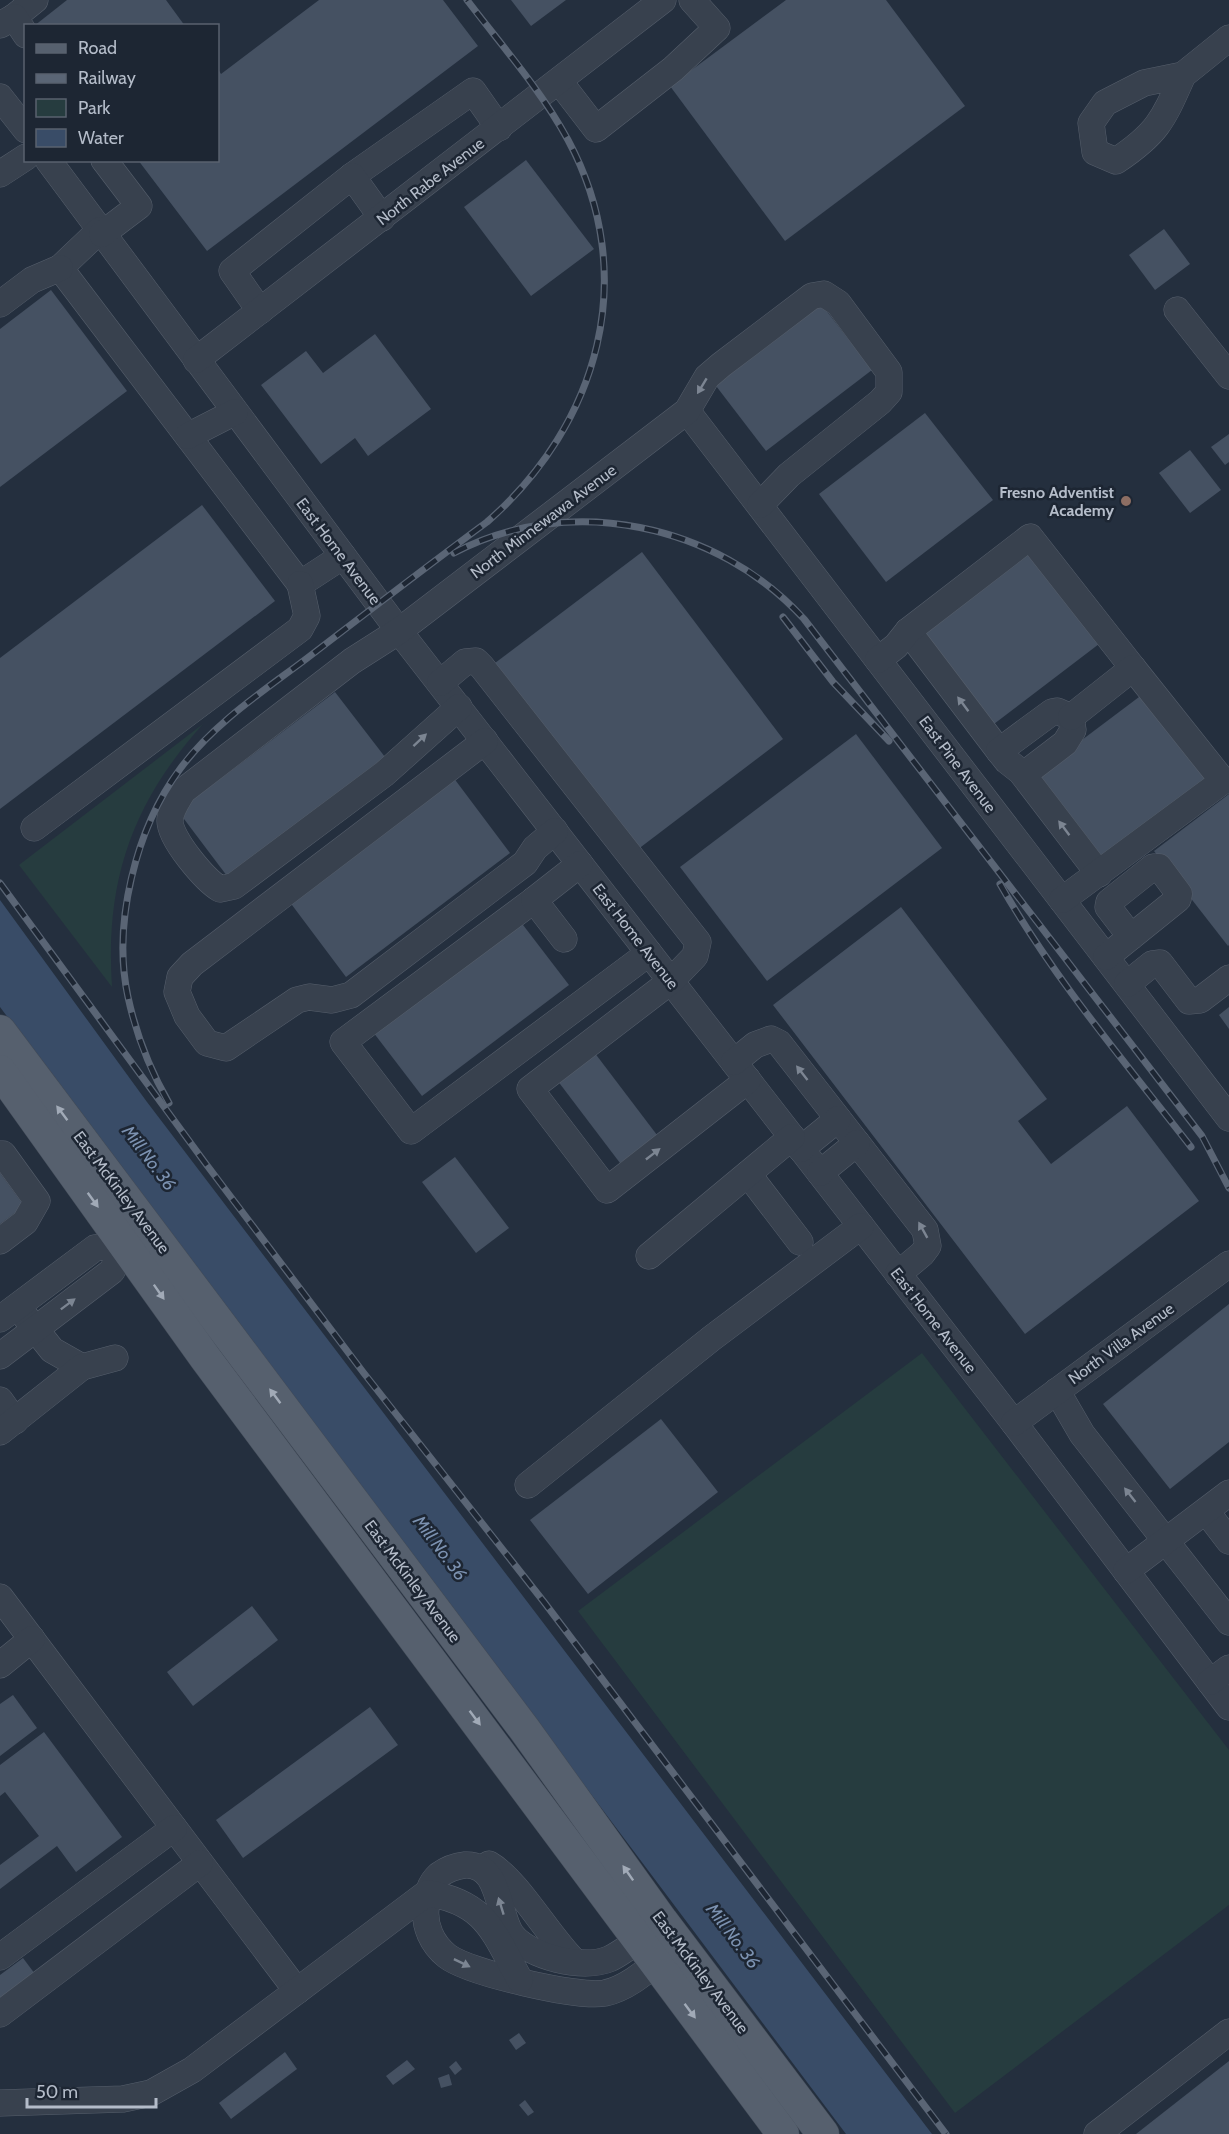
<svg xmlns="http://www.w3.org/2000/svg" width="1229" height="2134" viewBox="0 0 1229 2134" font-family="Cabin,sans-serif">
  <rect width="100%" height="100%" fill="#242f3e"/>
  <!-- green -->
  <g fill="#263c3f">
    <path d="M203,724C132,803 105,881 112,987L19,865Z"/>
    <path d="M922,1353L1229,1750V1905L955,2113L578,1611Z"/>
  </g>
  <!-- water -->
  <path fill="#394c67" d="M0,900L147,1102L932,2134H846L0,1007Z"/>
  <!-- building -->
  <g fill="#455162">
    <path d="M67,0H166L185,26H34Z"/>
    <path d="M319,0H443L478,46L207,251L138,160H218V69L221,74Z"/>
    <path d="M511,0H566L531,26Z"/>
    <path d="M786,0H886L965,106L785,241L670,86Z"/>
    <path d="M526,160L594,249L531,296L464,207Z"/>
    <path d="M1164,229L1190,264L1155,290L1129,255Z"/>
    <path d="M51,290L127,391L0,487V329Z"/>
    <path d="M819,301L872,370L766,451L713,382Z"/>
    <path d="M375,334L431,409L368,456L355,438L321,464L261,385L306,351L323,373Z"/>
    <path d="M925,413L993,500L886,582L819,494Z"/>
    <path d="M1229,434V462L1225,465L1211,447Z"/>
    <path d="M1190,450L1221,490L1190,513L1159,473Z"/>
    <path d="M202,505L275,601L0,809V658Z"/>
    <path d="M1024,546L1099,644L990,727L915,629Z"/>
    <path d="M642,552L783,739L637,850L495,663Z"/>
    <path d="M335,692L385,757L227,876L178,811Z"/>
    <path d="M1143,694L1208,780L1104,859L1038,773Z"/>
    <path d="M856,734L942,848L767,981L680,867Z"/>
    <path d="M450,773L510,853L346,977L286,897Z"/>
    <path d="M1229,794V945L1228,946L1154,851Z"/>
    <path d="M901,907L1047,1099L1018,1121L1051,1164L1127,1106L1199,1201L1025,1334L773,1005Z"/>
    <path d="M520,921L569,985L422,1096L373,1032Z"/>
    <path d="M1229,1007V1029L1219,1015Z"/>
    <path d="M591,1048L657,1135L620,1163L554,1076Z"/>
    <path d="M455,1157L509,1228L476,1253L422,1182Z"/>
    <path d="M0,1173L24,1206L0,1224Z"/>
    <path d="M1229,1304V1442L1170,1489L1103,1404Z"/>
    <path d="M661,1419L718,1492L588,1594L530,1520Z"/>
    <path d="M252,1606L278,1640L193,1706L167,1672Z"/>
    <path d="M13,1695L37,1728L0,1756V1704Z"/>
    <path d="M370,1707L398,1745L243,1858L216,1820Z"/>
    <path d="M44,1732L122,1837L76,1872L57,1846L0,1889V1865L39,1836L5,1792L0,1796V1765Z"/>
    <path d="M23,1958L35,1974L0,2000V1975Z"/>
    <path d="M519,2033L526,2043L516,2050L509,2040Z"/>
    <path d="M285,2052L297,2069L231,2119L219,2103Z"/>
    <path d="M407,2060L415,2069L393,2085L386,2076Z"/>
    <path d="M456,2061L462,2069L455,2075L449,2067Z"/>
    <path d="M1229,2061V2134H1136Z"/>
    <path d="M449,2074L452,2085L441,2088L438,2078Z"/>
    <path d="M525,2100L534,2112L528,2116L519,2105Z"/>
  </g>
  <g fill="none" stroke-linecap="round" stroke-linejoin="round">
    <!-- minor casing -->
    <g stroke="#565f6c" stroke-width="27">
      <g id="minor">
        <path d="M14,17L35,0"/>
        <path d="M0,25L14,17L26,35"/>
        <path d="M1183,75C1163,120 1158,133 1116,161L1095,152L1091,123L1105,103L1144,83L1183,75L1229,38"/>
        <path d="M559,81L596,129L673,69L717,28L692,0"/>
        <path d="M0,97L26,130"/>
        <path d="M48,160L399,631L1014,1423L1229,1707"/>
        <path d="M0,174L26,157"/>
        <path d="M352,176L473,91L499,128"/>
        <path d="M100,230L60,268L300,584L343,556"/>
        <path d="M102,234L139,206L104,160"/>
        <path d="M0,304L32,280L60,268"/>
        <path d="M1177,310L1229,376"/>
        <path d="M260,311L232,271L352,176L382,218"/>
        <path d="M196,360L663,0"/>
        <path d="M687,411L1229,1118"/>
        <path d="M188,436L235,412"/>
        <path d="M908,631L999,751"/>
        <path d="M878,660L896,646L908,631L1030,537L1133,668"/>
        <path d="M440,683L465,662L476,661L482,667L698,942L695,956L671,981L530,1089L607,1190L748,1080"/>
        <path d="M459,707L384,774L234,886L220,889C205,880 170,839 170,821C170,810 178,800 183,791L352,661L399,631L687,411L707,377L721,365L812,296L824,294L838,303L889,372V392L880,402L789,475L760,505"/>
        <path d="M485,741L192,964L180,977L177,992L187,1016L207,1043L226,1048L297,1000L309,997L332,1000L351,995L525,863L535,848L555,831"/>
        <path d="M1021,772H1027L1065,743L1073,730L1071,717L1057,711L1052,712L999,751L1007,761L1021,772L1099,874"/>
        <path d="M34,828L300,629L307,616L300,584"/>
        <path d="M534,900L343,1042L411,1131L649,953"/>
        <path d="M1062,900L1223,781L1133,668L1071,717"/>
        <path d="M564,939L534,900L580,864"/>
        <path d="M1106,957L1178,899L1179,894L1159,867H1153L1109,902L1108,907L1131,937"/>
        <path d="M1127,984L1152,964L1160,963L1189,1001L1200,1000L1229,978"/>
        <path d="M734,1062L755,1045L771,1039L779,1043L925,1230L928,1246L922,1254L898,1274"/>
        <path d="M801,1149L838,1119"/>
        <path d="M0,1154H3L37,1201L25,1222L0,1241"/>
        <path d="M820,1173L857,1143"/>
        <path d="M748,1174L800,1242"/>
        <path d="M649,1256L792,1137"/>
        <path d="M25,1316L52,1350L82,1367"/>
        <path d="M0,1319L95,1248L125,1244L112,1271L0,1356"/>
        <path d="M1057,1391L1082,1434L1229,1622"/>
        <path d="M0,1400L15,1421"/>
        <path d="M1014,1423L1229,1264"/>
        <path d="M0,1432L82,1367L115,1358"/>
        <path d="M528,1485L712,1338L861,1226"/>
        <path d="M1206,1511L1229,1541"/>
        <path d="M1126,1571L1229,1493"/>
        <path d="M0,1597L297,1991"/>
        <path d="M0,1665L32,1639"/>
        <path d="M1210,1682L1229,1668"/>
        <path d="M489,1864C517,1880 547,1934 573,1960"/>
        <path d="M654,1927C640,1938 625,1952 609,1959C583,1970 529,1957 512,1935C497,1915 501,1863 465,1865C456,1866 446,1870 439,1875C429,1884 427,1895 426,1908C424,1926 432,1944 447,1956C469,1973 578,1998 605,1993C629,1988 651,1967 670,1952"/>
        <path d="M0,1957L174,1828"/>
        <path d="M0,2014L200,1863"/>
        <path d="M0,2103L123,2099L151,2093L192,2070L427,1893C487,1903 493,1932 520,1980"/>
        <path d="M1097,2134L1229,2032"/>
      </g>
    </g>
    <!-- major casing -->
    <g stroke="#414a57" stroke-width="33">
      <g id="major">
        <path d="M0,1031L525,1730L662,1921L823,2134"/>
        <path d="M0,1071L206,1359L783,2134"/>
      </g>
    </g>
    <!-- minor -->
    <use href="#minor" stroke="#38414e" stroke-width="26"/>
    <!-- major -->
    <use href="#major" stroke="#56606e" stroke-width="32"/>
    <!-- rail casing -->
    <g stroke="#5a6575" stroke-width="7">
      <g id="rail">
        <path d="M454,553C569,492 718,524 804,619L1202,1136L1229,1188"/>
        <path d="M783,617L833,682L889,741"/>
        <path d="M0,883L206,1164L363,1372L544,1602L946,2134"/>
        <path d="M1000,884C1054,979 1125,1062 1191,1147"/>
        <path d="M169,1103C150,1070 136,1034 128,997C112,924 136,828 180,769C213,724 262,692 306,659C366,613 426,567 487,522C599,424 641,276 568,140C541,90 502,46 467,0"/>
      </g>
    </g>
    <!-- rail -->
    <use href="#rail" stroke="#1d2633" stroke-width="4.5" stroke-dasharray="14" stroke-linecap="butt"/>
  </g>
  <!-- one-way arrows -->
  <defs><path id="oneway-solid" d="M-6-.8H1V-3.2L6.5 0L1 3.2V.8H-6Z" transform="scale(1.5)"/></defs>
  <g fill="#7c8592">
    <use href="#oneway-solid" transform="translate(702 386) rotate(121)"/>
    <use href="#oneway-solid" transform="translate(963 704) rotate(-127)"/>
    <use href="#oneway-solid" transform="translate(420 740) rotate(-43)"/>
    <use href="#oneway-solid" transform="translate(1064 828) rotate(-127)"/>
    <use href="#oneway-solid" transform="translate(802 1073) rotate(-128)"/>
    <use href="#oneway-solid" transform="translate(653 1154) rotate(-38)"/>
    <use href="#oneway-solid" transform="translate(923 1230) rotate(-119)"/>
    <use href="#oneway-solid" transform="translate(68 1304) rotate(-37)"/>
    <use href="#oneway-solid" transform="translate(1130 1495) rotate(-128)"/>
    <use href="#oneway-solid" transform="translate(501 1906) rotate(-107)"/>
    <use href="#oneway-solid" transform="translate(462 1963) rotate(26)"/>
  </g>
  <g fill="#a1aab7">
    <use href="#oneway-solid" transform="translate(62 1113) rotate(-127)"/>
    <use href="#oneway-solid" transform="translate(93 1200) rotate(54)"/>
    <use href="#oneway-solid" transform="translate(159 1292) rotate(55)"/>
    <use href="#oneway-solid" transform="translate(275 1396) rotate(-127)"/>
    <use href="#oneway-solid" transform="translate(475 1718) rotate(53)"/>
    <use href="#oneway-solid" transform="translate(628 1873) rotate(-125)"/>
    <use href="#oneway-solid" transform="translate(690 2011) rotate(53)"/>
  </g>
  <!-- markers -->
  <circle fill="#8d6e63" stroke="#1d2633" stroke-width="2" cx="1126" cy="501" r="6"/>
  <g text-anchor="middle" stroke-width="5" stroke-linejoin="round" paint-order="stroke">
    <!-- street labels -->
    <g font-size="16" fill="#b4bcc9" stroke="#1d2633">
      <text transform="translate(430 181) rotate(-38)" y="6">North Rabe Avenue</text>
      <text transform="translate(543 521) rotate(-37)" y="6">North Minnewawa Avenue</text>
      <text transform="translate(339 551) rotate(53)" y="6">East Home Avenue</text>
      <text transform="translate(958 764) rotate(53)" y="6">East Pine Avenue</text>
      <text transform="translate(636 936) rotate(52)" y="6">East Home Avenue</text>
      <text transform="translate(122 1192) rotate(53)" y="6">East McKinley Avenue</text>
      <text transform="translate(934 1320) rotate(52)" y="6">East Home Avenue</text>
      <text transform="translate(1121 1343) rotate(-36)" y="6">North Villa Avenue</text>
      <text transform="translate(413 1581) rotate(53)" y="6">East McKinley Avenue</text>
      <text transform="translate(701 1972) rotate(53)" y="6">East McKinley Avenue</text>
    </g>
    <!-- poi labels -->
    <g font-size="16" font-weight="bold" fill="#b4bcc9" stroke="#1d2633" text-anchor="end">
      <text x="1114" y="498">Fresno Adventist<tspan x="1114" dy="18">Academy</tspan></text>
    </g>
    <!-- water labels -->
    <g font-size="18" font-style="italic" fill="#7c92b1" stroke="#1d2633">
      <text transform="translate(149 1158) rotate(53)" y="6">Mill No. 36</text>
      <text transform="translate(440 1548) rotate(53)" y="6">Mill No. 36</text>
      <text transform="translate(733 1936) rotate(53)" y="6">Mill No. 36</text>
    </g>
  </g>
  <!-- legend -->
  <rect x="24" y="24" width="195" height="138" fill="#1d2633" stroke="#59626f" stroke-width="1.5"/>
  <rect x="36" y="44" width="30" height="9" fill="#56606e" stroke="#59626f" stroke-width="1.5"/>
  <text x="78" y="54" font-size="18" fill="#b4bcc9">Road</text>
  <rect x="36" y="74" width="30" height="9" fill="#5a6575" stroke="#59626f" stroke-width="1.5"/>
  <text x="78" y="84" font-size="18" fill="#b4bcc9">Railway</text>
  <rect x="36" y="99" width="30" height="18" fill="#263c3f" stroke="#59626f" stroke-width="1.5"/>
  <text x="78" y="114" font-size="18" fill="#b4bcc9">Park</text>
  <rect x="36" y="129" width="30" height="18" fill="#394c67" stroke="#59626f" stroke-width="1.5"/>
  <text x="78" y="144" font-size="18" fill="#b4bcc9">Water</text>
  <!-- scale -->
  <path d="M27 2098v9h129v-9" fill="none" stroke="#b4bcc9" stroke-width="3"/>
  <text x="36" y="2098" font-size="18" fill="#b4bcc9" stroke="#1d2633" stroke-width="4.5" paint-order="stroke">50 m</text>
</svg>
